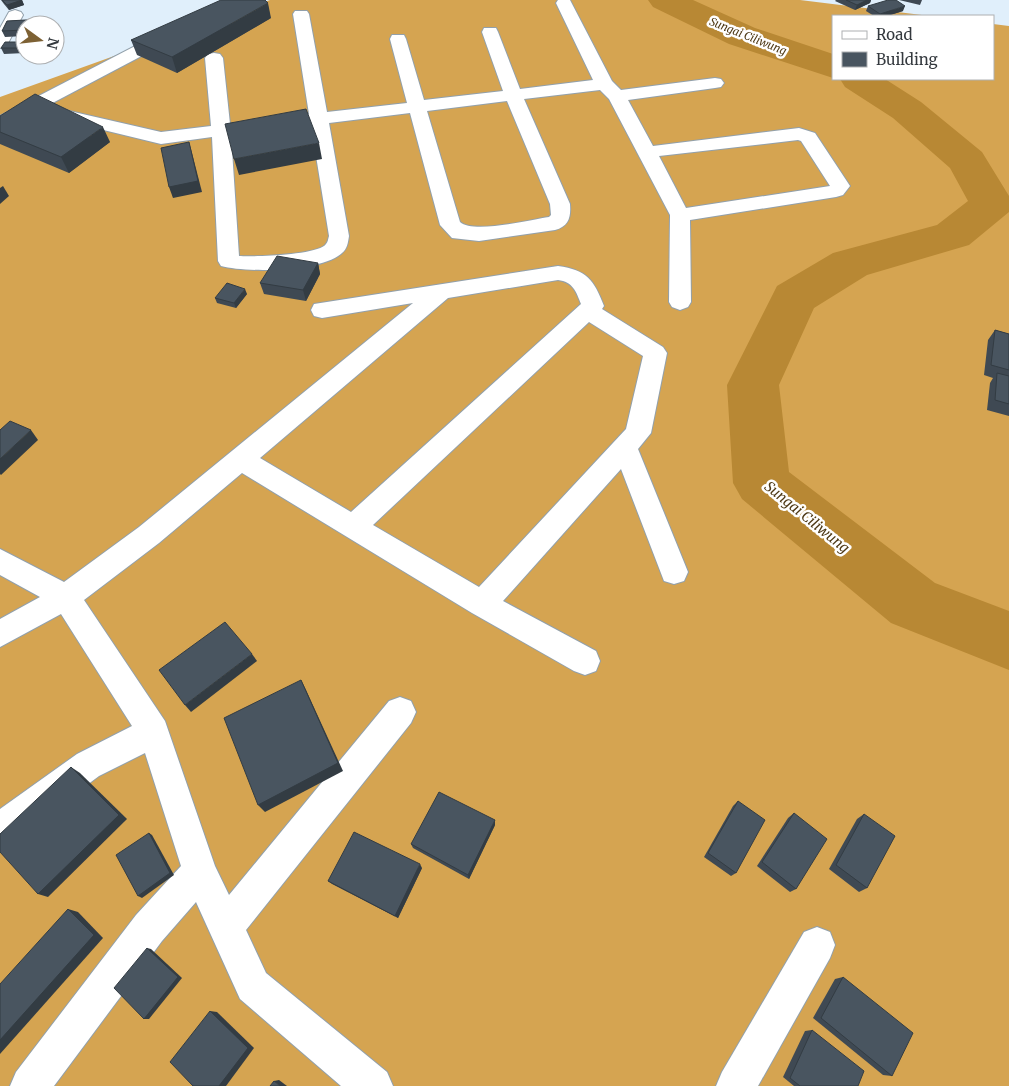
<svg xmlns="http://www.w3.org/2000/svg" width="1009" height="1086" viewBox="0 0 1009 1086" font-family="Merriweather,serif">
  <rect width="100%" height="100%" fill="#e0effb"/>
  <!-- forest -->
  <path fill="#d5a451" d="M270,0H800L930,16H833V79H993V24L1009,26V1086H0V97Z"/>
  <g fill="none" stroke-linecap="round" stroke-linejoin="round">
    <!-- river -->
    <g fill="#b88834" fill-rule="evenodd">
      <path d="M648,0H693L755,28L833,54V78L729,44L653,7Z"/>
      <path d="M840,79H885L921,102L982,152L1009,196V212L969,245L867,275L814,308L779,385L789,472L935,583L1009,611V670L891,623L742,499L733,483L727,385L777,286L833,253L937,225L968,201L950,168L893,118L845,87Z"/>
    </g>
    <!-- minor casing -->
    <g stroke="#92a0ab" stroke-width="2">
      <g id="minor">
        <path d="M224,0H244L242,3L7,127L0,129V116Z"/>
        <path d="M558,0H570L612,81L621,90L715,78L721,79L724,83L721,87L715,88L628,100L653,146L799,128L815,133L850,186L843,195L836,197L690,220L691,302L688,307L680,310L672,307L669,302L670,215L609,99L600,90L524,99L570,204C571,217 569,226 555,230L479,241L452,238L440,225L410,113L329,123L349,236C348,243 347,249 342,253C322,272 247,273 221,266L218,261L212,137L161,144L46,116L43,112L46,108L52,107L161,132L211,126L205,58L208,54L214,53L220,54L223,58L230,124L309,114L293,14L295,11H307L309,14L327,112L407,103L390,39L392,35H404L406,39L424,100L503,91L482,32L484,28H496L498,32L520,89L593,80L556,3ZM507,101L550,204L551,215L549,217C530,220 473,234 460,222L427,111ZM311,125L329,236C328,239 328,242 326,244C319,255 254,257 239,256L231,135ZM798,140L801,141L830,186L686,208L659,156Z"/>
        <path d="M15,10L21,12L23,15L6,47L0,48V28L9,12Z"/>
        <path d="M558,266C587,270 594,280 604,306L602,309L663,347L667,353L651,433L638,449L688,572L684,581L674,584L664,581L621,469L503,601L596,651L600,661L596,671L585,675L574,671L472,613L242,473L159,543L84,600L165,721L215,866L229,895L389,701L400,697L411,701L416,712L411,723L246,930L266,973L387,1072L393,1086H341L240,999L196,902L162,941L54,1086H10L16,1072L136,915L181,866L145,753L99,776L12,841L0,846V809L77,754L132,726L61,614L0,647V619L40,597L0,575V549L64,582L139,527L413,303L322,318L314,316L311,310L314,304ZM558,280C573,282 576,291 581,304L351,512L260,458L448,298ZM589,322L643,356L626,429L479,587L373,525Z"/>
        <path d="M817,927L830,932L835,945L830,958L758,1086H716L722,1072L804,932Z"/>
      </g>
    </g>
    <!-- minor -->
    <use href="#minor" fill="#fff" fill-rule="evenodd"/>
  </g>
  <!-- wall -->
  <g fill="#3f4953">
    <path d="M1,0H22L24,5L9,10L4,4Z"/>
    <path d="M836,0H871L870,3L855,10L835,1Z"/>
    <path d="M899,0H922L920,5Z"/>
    <path d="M868,6L903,11L887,16H874L866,11Z"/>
    <path d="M271,18L177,73L137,55L131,40Z"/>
    <path d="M44,19L46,25H25V36L5,37L2,31L7,21Z"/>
    <path d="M25,42V53L4,54L1,48Z"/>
    <path d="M0,116L110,142L69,173L0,144Z"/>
    <path d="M318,263L320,274L306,301L264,294L260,283Z"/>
    <path d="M247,294L236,308L217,303L215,298Z"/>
    <path d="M995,330L1009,334V416L987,410L990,383L993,378L984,375L988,340Z"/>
    <path d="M738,801L736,873L731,876L704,857L733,806Z"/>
    <path d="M794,813L796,889L790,892L757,866L788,818Z"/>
    <path d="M864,814L867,888L859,892L829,869L857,819Z"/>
    <path d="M495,825L469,879L413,848L411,844Z"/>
    <path d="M422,868L398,918L332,884L328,881Z"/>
    <path d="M843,977L892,1076L883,1075L813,1018L835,979Z"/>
    <path d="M812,1030L858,1086H794L783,1077L805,1031Z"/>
  </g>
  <!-- shaded-wall -->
  <g fill="#333c43">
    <path d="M22,0L24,5L9,10L7,5Z"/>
    <path d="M867,0H871L870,3L855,10L857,5Z"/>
    <path d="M268,3L271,18L177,73L172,57Z"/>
    <path d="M905,6L903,11L887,16H879L880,14Z"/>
    <path d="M44,19L46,25H41Z"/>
    <path d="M103,127L110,142L69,173L61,157Z"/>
    <path d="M189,142L192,153L202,192L173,198L169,187Z"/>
    <path d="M319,143L322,159L239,175L234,159Z"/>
    <path d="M3,186L9,196L0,204V188Z"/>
    <path d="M318,263L320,274L306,301L303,290Z"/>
    <path d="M245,289L247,294L236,308L234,303Z"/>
    <path d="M31,430L38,440L1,475L0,474V459Z"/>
    <path d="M252,654L257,661L191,712L185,705Z"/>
    <path d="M301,680L306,690L343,771L265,812L258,805Z"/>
    <path d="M71,767L80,773L127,819L48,897L38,894Z"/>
    <path d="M495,820V825L469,879L468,875Z"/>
    <path d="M149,833L152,835L174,875L142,898L138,896Z"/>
    <path d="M420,864L422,868L398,918L395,916Z"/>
    <path d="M68,909L78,912L103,938L0,1054V1040Z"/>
    <path d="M147,948L151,949L182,978L149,1019H144Z"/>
    <path d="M210,1011L217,1012L254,1048L226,1086H219Z"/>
    <path d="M279,1080L287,1086H280L274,1081Z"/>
  </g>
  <!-- building -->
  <g fill="#495560" stroke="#333c43">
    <path d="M2,0H22L7,5Z"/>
    <path d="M221,0H265L268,3L172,57L131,40Z"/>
    <path d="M846,0H867L857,5Z"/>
    <path d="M888,0H896L905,6L880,14L868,6Z"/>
    <path d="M44,19L41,25H25V30L2,31L7,21Z"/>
    <path d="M5,42H25V48H1Z"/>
    <path d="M35,94L103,127L61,157L0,132V116Z"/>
    <path d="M306,109L319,143L234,159L225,124Z"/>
    <path d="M189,142L198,181L169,187L161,148Z"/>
    <path d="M277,256L318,263L303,290L260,283Z"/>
    <path d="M227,283L245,289L234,303L215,298Z"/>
    <path d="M995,330L1009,334V370L991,365Z"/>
    <path d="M997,373L1009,376V404L995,400Z"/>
    <path d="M10,421L31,430L0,459V430Z"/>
    <path d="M225,622L252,654L185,705L159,670Z"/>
    <path d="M301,680L338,763L258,805L224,718Z"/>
    <path d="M71,767L119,815L38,894L0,852V834Z"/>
    <path d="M439,792L495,820L468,875L411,844Z"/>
    <path d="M738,801L765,820L736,873L708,853Z"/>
    <path d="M794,813L827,839L796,889L762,862Z"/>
    <path d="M864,814L895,836L867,888L836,865Z"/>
    <path d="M354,832L420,864L395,916L328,881Z"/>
    <path d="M149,833L170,873L138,896L116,855Z"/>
    <path d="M68,909L94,935L0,1040V984Z"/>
    <path d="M147,948L178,977L144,1019L114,988Z"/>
    <path d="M843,977L913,1033L892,1076L821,1018Z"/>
    <path d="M210,1011L248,1048L219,1086H193L170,1062Z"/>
    <path d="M812,1030L864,1071L858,1086H800L790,1078Z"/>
    <path d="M274,1081L280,1086H270Z"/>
  </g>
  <g text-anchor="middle" stroke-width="5" stroke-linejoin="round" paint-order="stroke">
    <!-- far-water labels -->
    <g font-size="11" font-style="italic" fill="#4e3916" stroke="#fff">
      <text transform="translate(748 36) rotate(22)" y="4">Sungai Ciliwung</text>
    </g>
    <!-- water labels -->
    <g font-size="14" font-style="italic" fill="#4e3916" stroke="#fff">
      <text transform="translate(807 517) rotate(39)" y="5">Sungai Ciliwung</text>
    </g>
  </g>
  <!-- legend -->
  <rect x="832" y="15" width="162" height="65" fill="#ffffff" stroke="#aeb0b2"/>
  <rect x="842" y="31" width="25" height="8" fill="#ffffff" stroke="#aeb0b2"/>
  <text x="876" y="40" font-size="15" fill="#34393e">Road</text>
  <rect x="842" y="52" width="25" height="15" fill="#495560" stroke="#aeb0b2"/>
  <text x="876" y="65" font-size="15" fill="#34393e">Building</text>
  <!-- north arrow -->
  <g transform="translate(40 40) rotate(105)"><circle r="24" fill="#ffffff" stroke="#aeb0b2"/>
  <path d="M0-4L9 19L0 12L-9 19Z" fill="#7d6134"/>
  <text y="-8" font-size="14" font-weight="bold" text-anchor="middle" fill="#34393e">N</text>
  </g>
</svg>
